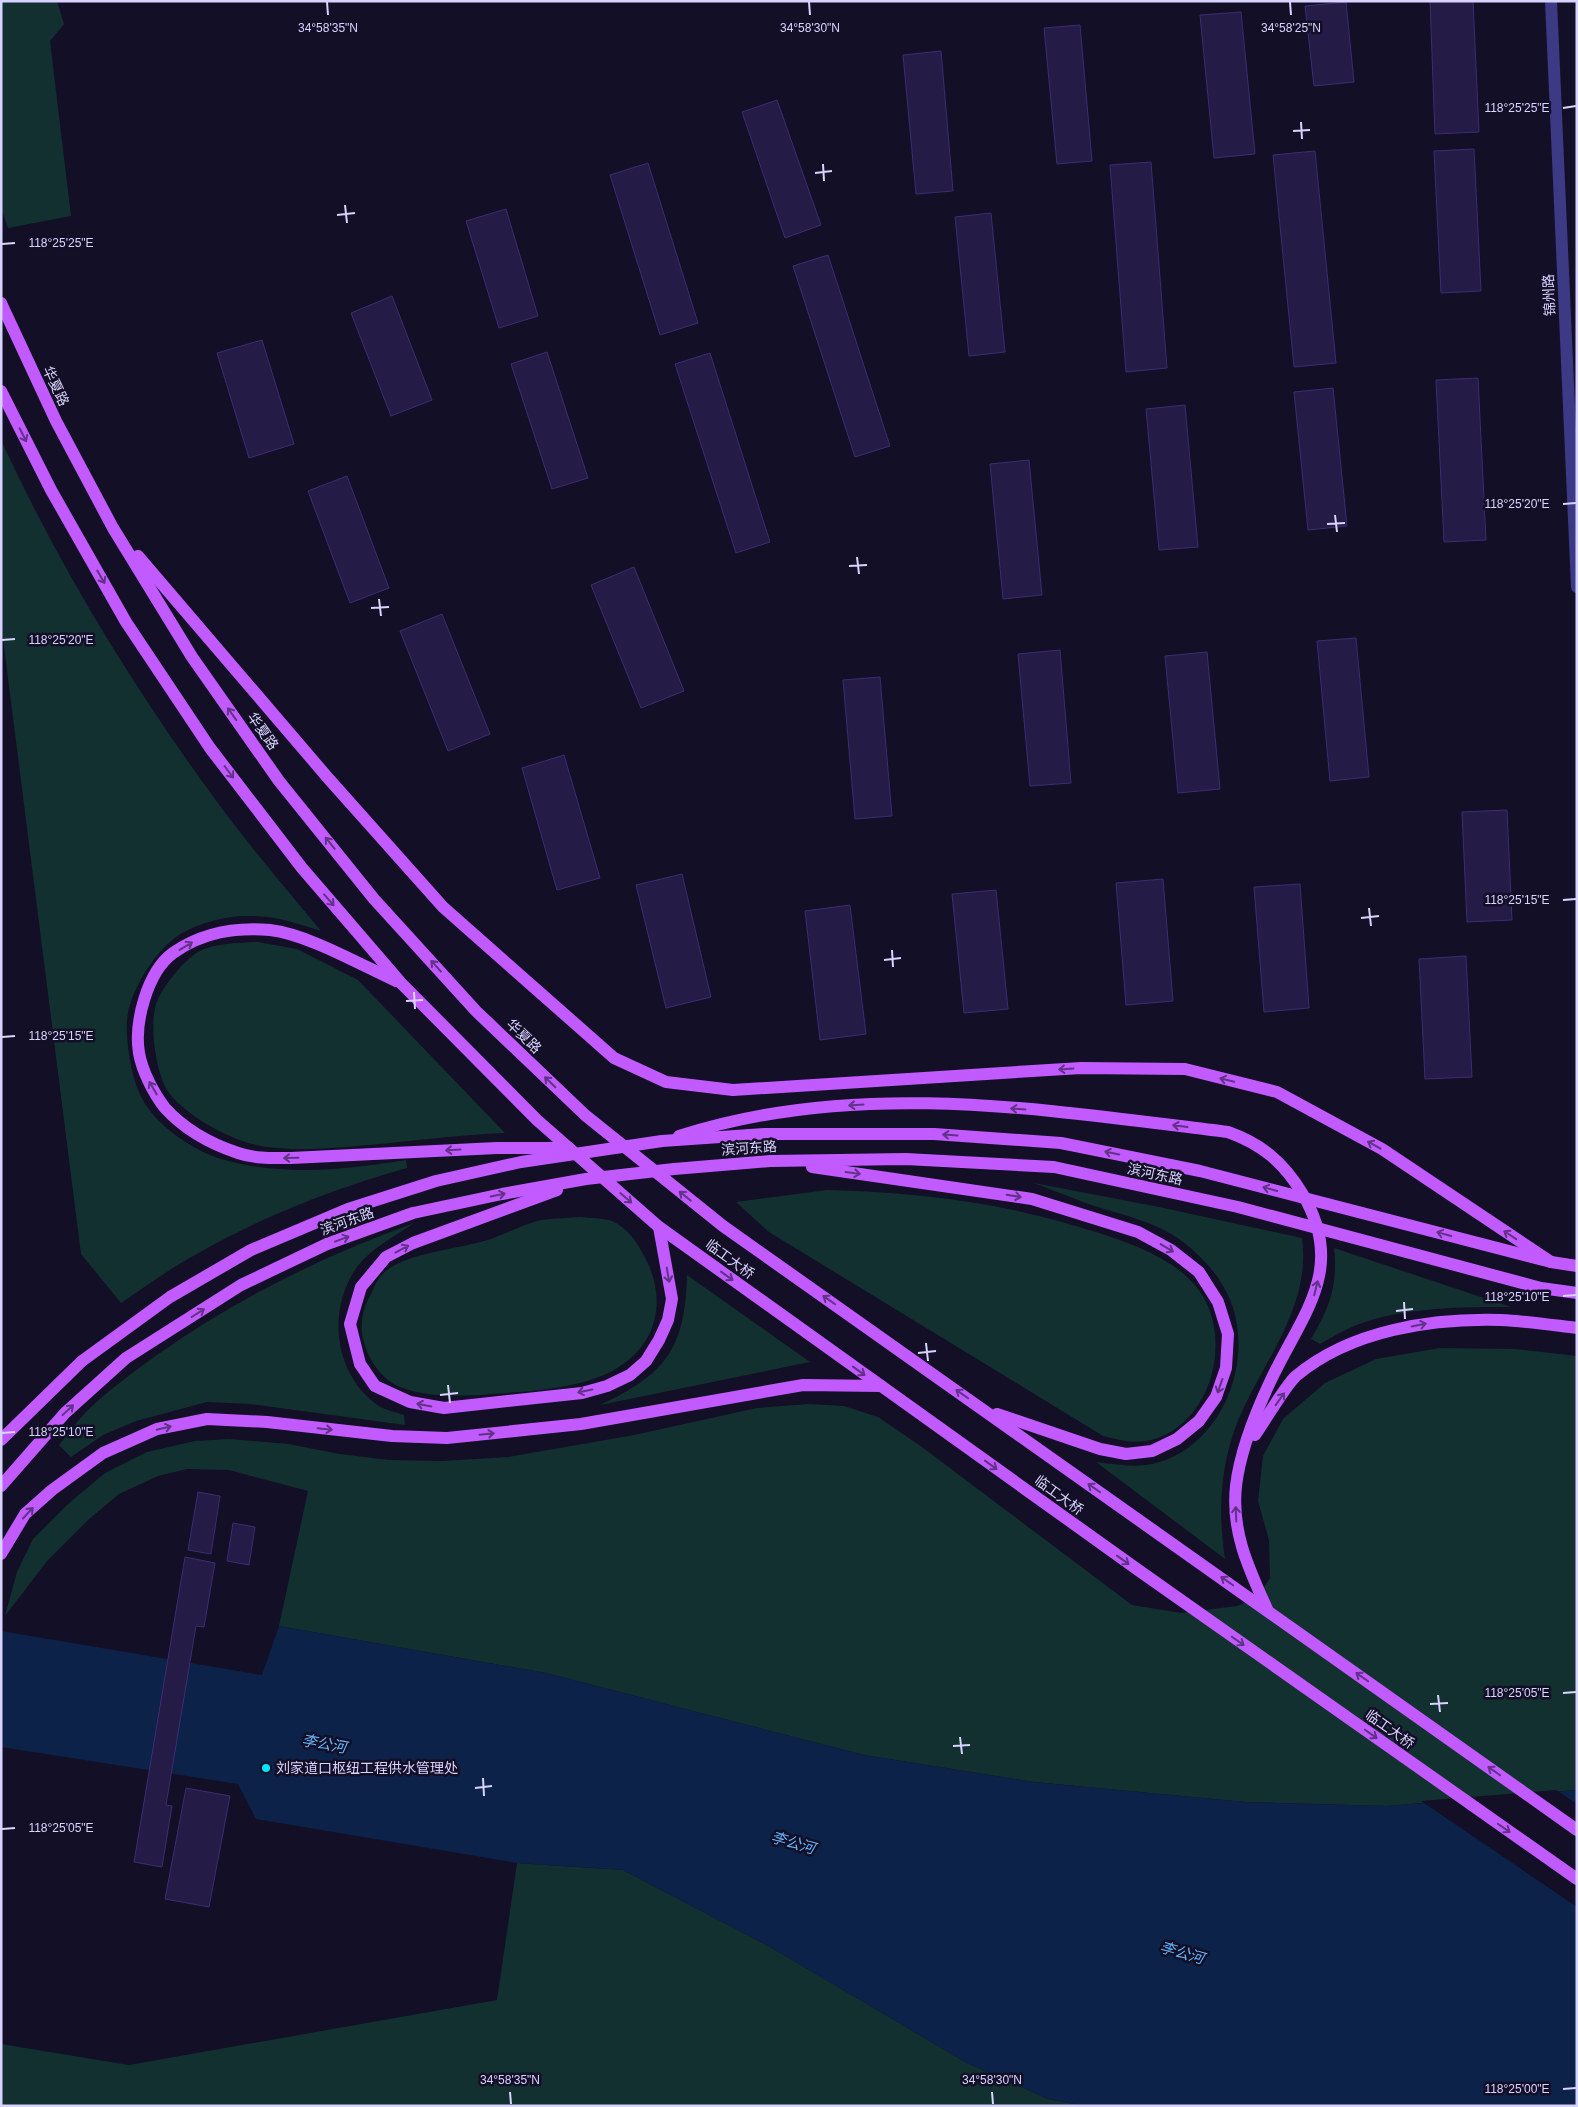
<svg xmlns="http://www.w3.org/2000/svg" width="1578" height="2107" viewBox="0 0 1578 2107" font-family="Helvetica,'Noto Sans SC',sans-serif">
  <rect width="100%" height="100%" fill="#130f26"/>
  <!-- green -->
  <g fill="#12302f">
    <path d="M1,1H57L64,24L50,41L71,216L8,228L1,208Z"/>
    <path d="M1,440C58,564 131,684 212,795C246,842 284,886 321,931C296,923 274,915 247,916C224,916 195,924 176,937C154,953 133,988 128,1013C125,1030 128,1049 131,1066C134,1080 139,1096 148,1108C161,1128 196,1151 218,1158C278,1177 345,1170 406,1160L407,1168C335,1188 259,1218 195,1255C169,1269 145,1287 121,1303L81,1254L1,623Z"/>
    <path d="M258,942L297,949L358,980L505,1133C452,1135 399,1143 346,1147C315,1149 279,1152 248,1143C222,1135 182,1113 167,1090C156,1072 150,1029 155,1008C159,990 183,961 198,952C214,943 240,943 258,942Z"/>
    <path d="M1034,1183L1159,1207L1302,1238C1311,1301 1270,1353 1244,1407C1221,1455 1217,1506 1225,1559L1096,1462C1114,1464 1134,1468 1152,1464C1226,1448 1261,1348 1223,1286C1215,1271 1201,1257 1188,1246C1162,1223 1123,1215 1091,1205C1072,1198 1053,1190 1034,1183Z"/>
    <path d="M827,1190C920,1192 1011,1204 1099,1233C1132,1244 1170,1257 1194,1284C1236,1331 1214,1424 1151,1440C1134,1444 1119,1440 1103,1436L769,1232L736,1202Z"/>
    <path d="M581,1217C590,1218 603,1218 612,1221C627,1228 636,1240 643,1254C668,1297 659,1345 614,1370C575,1391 524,1391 481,1395C455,1396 425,1397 400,1387C377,1378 359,1346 362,1321C363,1310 367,1301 372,1292C375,1284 381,1274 387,1270C409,1253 457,1249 484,1241C502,1236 525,1223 542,1220C555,1218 568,1218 581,1217Z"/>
    <path d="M414,1223C394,1237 368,1250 355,1270C327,1313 335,1373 376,1404C383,1410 396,1412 404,1415L405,1425L251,1404L207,1402L136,1421L103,1435L71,1457L59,1445C68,1434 76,1422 86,1412C107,1391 132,1373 157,1355C236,1299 323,1256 414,1223Z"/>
    <path d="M1334,1248L1511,1307C1461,1307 1412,1307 1365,1322C1349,1327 1334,1336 1320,1344L1311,1339C1330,1307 1338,1285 1334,1248Z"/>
    <path d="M687,1275L810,1362L600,1405C666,1374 685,1349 687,1275Z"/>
    <path d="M1440,1348L1515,1349L1577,1356V1790L1387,1806L1245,1802L1034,1782L864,1755L546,1673L279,1626L308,1491L229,1470L187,1469L158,1476L119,1494L88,1520L47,1561L5,1616L17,1572L33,1539L68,1504L105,1473L147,1452L195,1441L229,1439L288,1444L340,1454L389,1460L442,1461L508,1457L634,1435L757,1408L809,1404L844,1406L878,1417L922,1447L1132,1605L1181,1613L1237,1606L1257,1598L1270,1578L1269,1540L1258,1501L1263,1456L1283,1419L1325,1383L1376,1359Z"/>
    <path d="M517,1863L623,1870L772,1948L967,2063L1048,2099L1085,2106H1V2044L129,2065L497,2000Z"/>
  </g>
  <!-- water -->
  <path fill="#0c2248" d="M279,1626L546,1673L864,1755L1034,1782L1245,1802L1387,1806L1577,1790V2106H1085L1048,2099L967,2063L772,1948L623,1870L517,1863L256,1819L238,1784L1,1747V1631L262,1675Z"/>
  <!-- pier -->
  <path fill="#130f26" d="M1556,1790L1577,1804V1907L1421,1801Z"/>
  <!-- building -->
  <g fill="#241b47" stroke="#3b2d73">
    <path d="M1430,1H1473L1479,132L1435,134Z"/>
    <path d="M1346,2L1354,82L1314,86L1305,6Z"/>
    <path d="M1241,12L1255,154L1214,158L1200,15Z"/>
    <path d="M1080,25L1092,161L1057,164L1044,28Z"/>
    <path d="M941,51L953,191L916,194L903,55Z"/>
    <path d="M777,100L821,225L785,238L742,112Z"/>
    <path d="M1474,149L1481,291L1441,293L1434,151Z"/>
    <path d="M1315,151L1336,363L1294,367L1273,155Z"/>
    <path d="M1151,162L1167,368L1126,372L1110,165Z"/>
    <path d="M648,163L698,323L660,335L610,175Z"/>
    <path d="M506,209L538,316L499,328L466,221Z"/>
    <path d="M991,213L1005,352L969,356L955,217Z"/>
    <path d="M828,255L890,446L855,457L793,266Z"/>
    <path d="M392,296L432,400L391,416L351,313Z"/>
    <path d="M262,340L294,444L249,458L217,353Z"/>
    <path d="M547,352L588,478L552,489L511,364Z"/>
    <path d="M710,353L770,542L736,553L675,364Z"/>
    <path d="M1478,378L1486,540L1444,542L1436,380Z"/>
    <path d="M1333,388L1347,526L1308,530L1294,392Z"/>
    <path d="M1185,405L1198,547L1159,550L1146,409Z"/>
    <path d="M1029,460L1042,595L1003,599L990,464Z"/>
    <path d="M347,476L389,588L350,603L308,491Z"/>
    <path d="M634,567L684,691L641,708L591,585Z"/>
    <path d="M442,614L490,734L448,751L400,631Z"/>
    <path d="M1356,638L1369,777L1330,781L1317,641Z"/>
    <path d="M1060,650L1071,783L1030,786L1018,654Z"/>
    <path d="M1207,652L1220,789L1178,793L1165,656Z"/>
    <path d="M880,677L892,816L855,819L843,680Z"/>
    <path d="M564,755L600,878L557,890L522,768Z"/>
    <path d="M1507,810L1512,920L1467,922L1462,812Z"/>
    <path d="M682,874L711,997L666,1008L636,885Z"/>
    <path d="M1163,879L1173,1001L1126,1005L1116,883Z"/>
    <path d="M1300,884L1309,1008L1264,1012L1254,887Z"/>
    <path d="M996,890L1008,1009L964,1013L952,894Z"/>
    <path d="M850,905L866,1034L820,1040L805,911Z"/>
    <path d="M1466,956L1472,1077L1425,1079L1419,959Z"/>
    <path d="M198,1492L220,1496L211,1554L188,1550Z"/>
    <path d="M233,1523L255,1527L249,1565L227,1561Z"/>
    <path d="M185,1557L215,1563L204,1627L196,1626L166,1805L172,1806L162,1867L134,1862Z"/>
    <path d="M186,1788L230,1796L209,1907L165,1899Z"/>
  </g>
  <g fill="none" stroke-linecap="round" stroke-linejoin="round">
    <!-- minor -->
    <path stroke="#3d3a85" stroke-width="12" d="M1551,1L1577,587"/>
    <!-- major -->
    <g stroke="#c25bff" stroke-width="12">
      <path d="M1,303L56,421L113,528L192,657L279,781L374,899L476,1011L585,1115L723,1226L1577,1830"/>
      <path d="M1,391L51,490L126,622L210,748L302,868L401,983L537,1120L659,1227L1141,1572L1577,1879"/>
      <path d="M138,556L328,778L443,907L614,1058L666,1082L733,1090L1081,1068L1185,1069L1277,1092L1382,1149L1551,1262"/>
      <path d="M396,981C361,965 307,934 270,930C235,927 203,932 173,953C147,972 134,1023 139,1053C142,1071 154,1094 165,1108C184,1129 211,1144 238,1153C255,1159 274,1158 291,1158L497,1148H569"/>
      <path d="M679,1136C857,1078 1047,1110 1228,1132C1262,1144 1284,1163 1302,1193C1348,1270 1301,1315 1270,1382C1255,1414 1240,1451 1236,1486C1231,1532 1249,1569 1267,1609"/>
      <path d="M812,1167L1032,1199L1138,1232L1171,1250L1199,1272L1218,1302L1228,1334L1226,1368L1216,1397L1199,1421L1177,1439L1152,1451L1126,1454L1100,1449L997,1414"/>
      <path d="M557,1190L413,1243L386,1257L361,1287L350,1324L360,1364L375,1386L410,1402L444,1408L582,1393L607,1386L630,1375L646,1361L659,1340L668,1320L672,1299L659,1227"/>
      <path d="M1255,1435C1265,1421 1285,1386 1296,1376C1351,1330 1432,1318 1501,1320C1526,1321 1552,1325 1577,1328"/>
      <path d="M1,1440L82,1361L170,1297L251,1250L348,1209L436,1181L521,1162L662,1141L765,1134H934L1061,1143L1200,1171L1551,1262L1577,1266"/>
      <path d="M1,1486L65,1413L126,1358L241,1285L327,1244L413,1213L502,1194L586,1179L674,1169L770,1161L906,1159L1054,1167L1238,1207L1541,1288L1577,1293"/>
      <path d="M1,1554L25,1514L52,1490L103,1453L157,1429L207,1419L267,1422L392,1436L447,1438L581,1424L803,1385L881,1386"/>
    </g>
  </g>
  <!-- one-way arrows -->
  <defs><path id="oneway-shaft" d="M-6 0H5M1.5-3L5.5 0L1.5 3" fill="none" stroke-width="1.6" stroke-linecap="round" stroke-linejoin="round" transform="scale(1.25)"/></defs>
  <g stroke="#623188">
    <use href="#oneway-shaft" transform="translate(23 435) rotate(63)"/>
    <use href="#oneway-shaft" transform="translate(101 577) rotate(60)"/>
    <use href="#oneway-shaft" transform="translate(232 714) rotate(-125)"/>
    <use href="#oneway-shaft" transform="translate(229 772) rotate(53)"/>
    <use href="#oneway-shaft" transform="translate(330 843) rotate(-129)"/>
    <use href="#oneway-shaft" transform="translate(329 900) rotate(49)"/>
    <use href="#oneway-shaft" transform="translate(186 946) rotate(-31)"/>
    <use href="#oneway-shaft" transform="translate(436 966) rotate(-132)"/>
    <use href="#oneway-shaft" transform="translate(1066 1069) rotate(176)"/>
    <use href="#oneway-shaft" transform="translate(1227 1080) rotate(-166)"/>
    <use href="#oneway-shaft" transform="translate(550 1082) rotate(-136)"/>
    <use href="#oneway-shaft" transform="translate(153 1088) rotate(-120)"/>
    <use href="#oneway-shaft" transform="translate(856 1105) rotate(176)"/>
    <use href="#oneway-shaft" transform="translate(1018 1109) rotate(-176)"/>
    <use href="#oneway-shaft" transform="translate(1180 1126) rotate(-173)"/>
    <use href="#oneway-shaft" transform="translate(950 1135) rotate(-176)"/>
    <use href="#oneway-shaft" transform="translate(1374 1145) rotate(-151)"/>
    <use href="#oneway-shaft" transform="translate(453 1150) rotate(177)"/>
    <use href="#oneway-shaft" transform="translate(1112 1153) rotate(-169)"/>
    <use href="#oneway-shaft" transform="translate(291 1158) rotate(179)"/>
    <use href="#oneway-shaft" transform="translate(853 1173) rotate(8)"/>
    <use href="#oneway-shaft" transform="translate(1270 1189) rotate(-165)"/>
    <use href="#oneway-shaft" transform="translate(498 1195) rotate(-12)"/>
    <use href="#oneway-shaft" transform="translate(685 1196) rotate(-141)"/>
    <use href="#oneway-shaft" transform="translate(1014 1196) rotate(9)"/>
    <use href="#oneway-shaft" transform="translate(626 1198) rotate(41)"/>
    <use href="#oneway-shaft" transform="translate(1444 1234) rotate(-165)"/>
    <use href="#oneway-shaft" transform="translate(1510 1235) rotate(-146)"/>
    <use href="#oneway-shaft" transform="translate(342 1239) rotate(-20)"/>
    <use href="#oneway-shaft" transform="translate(1167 1248) rotate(31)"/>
    <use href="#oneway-shaft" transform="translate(402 1249) rotate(-28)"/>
    <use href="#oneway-shaft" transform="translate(668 1275) rotate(80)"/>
    <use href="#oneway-shaft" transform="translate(727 1276) rotate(36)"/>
    <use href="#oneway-shaft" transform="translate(1316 1288) rotate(-76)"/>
    <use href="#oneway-shaft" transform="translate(829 1300) rotate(-145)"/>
    <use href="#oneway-shaft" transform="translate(198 1313) rotate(-32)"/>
    <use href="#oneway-shaft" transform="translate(1419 1325) rotate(-11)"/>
    <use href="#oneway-shaft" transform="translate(859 1371) rotate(36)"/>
    <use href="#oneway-shaft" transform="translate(1220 1386) rotate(109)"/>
    <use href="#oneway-shaft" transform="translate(585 1391) rotate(168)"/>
    <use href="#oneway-shaft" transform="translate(962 1394) rotate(-145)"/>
    <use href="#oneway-shaft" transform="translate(1280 1399) rotate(-55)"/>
    <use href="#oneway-shaft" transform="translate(424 1405) rotate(-169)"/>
    <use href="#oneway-shaft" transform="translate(68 1410) rotate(-43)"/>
    <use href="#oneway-shaft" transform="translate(164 1428) rotate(-13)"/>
    <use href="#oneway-shaft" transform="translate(325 1429) rotate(6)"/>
    <use href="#oneway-shaft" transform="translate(487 1434) rotate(-6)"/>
    <use href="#oneway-shaft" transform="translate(991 1465) rotate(36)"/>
    <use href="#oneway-shaft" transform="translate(1094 1488) rotate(-145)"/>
    <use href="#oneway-shaft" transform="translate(28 1513) rotate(-47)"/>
    <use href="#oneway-shaft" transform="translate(1236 1514) rotate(-92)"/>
    <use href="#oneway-shaft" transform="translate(1123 1560) rotate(36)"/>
    <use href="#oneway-shaft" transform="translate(1227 1581) rotate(-145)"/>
    <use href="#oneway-shaft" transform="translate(1238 1641) rotate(35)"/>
    <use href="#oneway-shaft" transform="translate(1362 1677) rotate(-145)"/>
    <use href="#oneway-shaft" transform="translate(1371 1734) rotate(35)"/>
    <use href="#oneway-shaft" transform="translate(1494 1771) rotate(-145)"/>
    <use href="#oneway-shaft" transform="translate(1504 1828) rotate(35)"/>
  </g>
  <!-- ticks -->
  <path fill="none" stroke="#d9d4ff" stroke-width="2" d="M327,2L328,15M809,2L810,15M1290,2L1291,15M1563,108L1576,106M1301,122L1302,139M1293,131L1310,130M823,164L824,181M815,173L832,171M345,205L347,223M337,215L355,213M2,244L15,243M1563,504L1576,503M1335,515L1337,532M1327,524L1345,523M857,557L859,574M849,566L867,565M379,599L381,616M371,608L389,607M2,640L15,639M1563,900L1576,899M1369,908L1371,926M1361,918L1379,916M892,950L893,967M884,960L901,958M414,992L415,1009M406,1001L423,1000M2,1037L15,1036M1563,1296L1576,1295M1404,1302L1405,1319M1396,1311L1413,1309M926,1343L928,1361M918,1353L936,1351M448,1385L450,1403M440,1395L458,1393M2,1433L15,1432M1563,1693L1576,1692M1438,1695L1440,1712M1430,1704L1448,1703M960,1737L962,1754M953,1746L970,1745M483,1778L484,1796M475,1788L492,1786M2,1829L15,1828M1563,2089L1576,2088M510,2092L511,2104M992,2092L993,2104"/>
  <!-- markers -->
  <circle fill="#00e5ff" stroke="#130f26" stroke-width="2" cx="266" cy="1768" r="5"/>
  <g text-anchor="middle" stroke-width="5" stroke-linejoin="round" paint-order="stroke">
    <!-- street labels -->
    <g font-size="14" fill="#d9d4ff" stroke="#130f26">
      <text transform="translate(1549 295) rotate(-93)" y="5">锦州路</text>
      <text transform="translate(56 386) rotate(65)" y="5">华夏路</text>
      <text transform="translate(263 731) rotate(55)" y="5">华夏路</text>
      <text transform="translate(524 1036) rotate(44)" y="5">华夏路</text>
      <text transform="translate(749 1148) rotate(-4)" y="5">滨河东路</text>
      <text transform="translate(1155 1174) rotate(12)" y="5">滨河东路</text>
      <text transform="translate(347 1221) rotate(-20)" y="5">滨河东路</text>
      <text transform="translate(730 1259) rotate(36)" y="5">临工大桥</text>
      <text transform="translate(1059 1495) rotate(36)" y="5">临工大桥</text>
      <text transform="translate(1390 1729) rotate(35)" y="5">临工大桥</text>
    </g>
    <!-- poi labels -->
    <g font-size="14" fill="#d9d4ff" stroke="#130f26" text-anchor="start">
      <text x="276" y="1773">刘家道口枢纽工程供水管理处</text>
    </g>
    <!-- water labels -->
    <g font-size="15" font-style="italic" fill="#62b6ff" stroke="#130f26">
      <text transform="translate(324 1744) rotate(10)" y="5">李公河</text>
      <text transform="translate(793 1843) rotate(16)" y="5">李公河</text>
      <text transform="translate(1182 1953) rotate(16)" y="5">李公河</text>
    </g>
  </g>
  <g font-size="12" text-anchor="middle" fill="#d9d4ff" stroke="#130f26" stroke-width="5" stroke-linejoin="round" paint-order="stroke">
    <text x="328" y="32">34°58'35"N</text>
    <text x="810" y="32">34°58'30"N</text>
    <text x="1291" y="32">34°58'25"N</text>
    <text x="1517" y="112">118°25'25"E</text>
    <text x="61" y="247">118°25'25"E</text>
    <text x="1517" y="508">118°25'20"E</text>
    <text x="61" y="644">118°25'20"E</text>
    <text x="1517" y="904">118°25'15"E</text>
    <text x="61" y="1040">118°25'15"E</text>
    <text x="1517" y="1301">118°25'10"E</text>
    <text x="61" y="1436">118°25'10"E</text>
    <text x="1517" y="1697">118°25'05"E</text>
    <text x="61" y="1832">118°25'05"E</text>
    <text x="510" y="2084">34°58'35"N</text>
    <text x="992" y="2084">34°58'30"N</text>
    <text x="1517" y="2093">118°25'00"E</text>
  </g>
  <!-- border -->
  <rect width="1578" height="2107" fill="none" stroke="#d9d4ff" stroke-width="5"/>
</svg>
